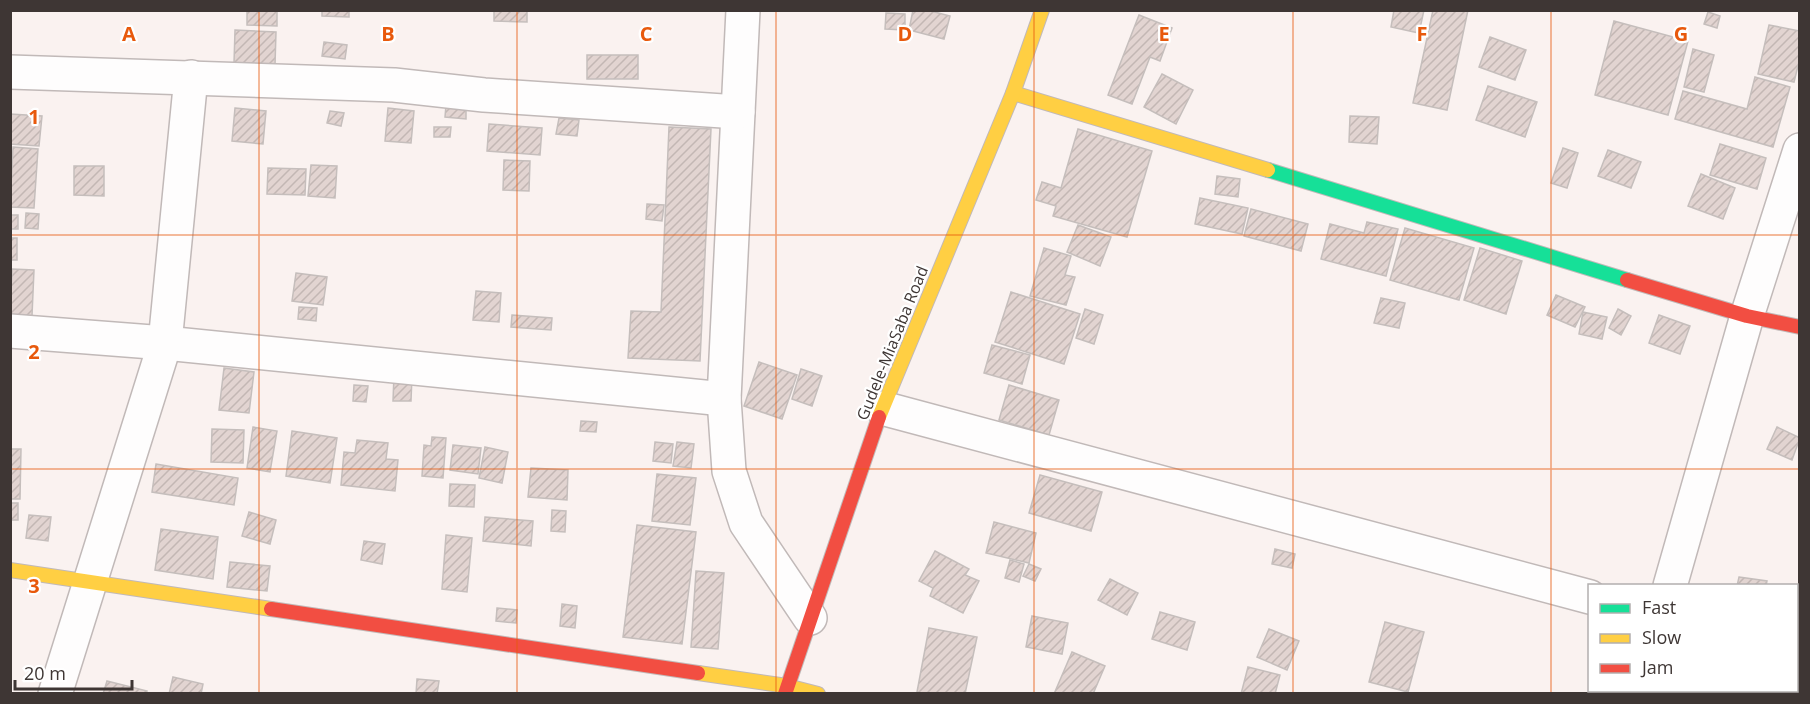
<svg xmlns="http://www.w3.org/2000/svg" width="1810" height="704" viewBox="0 0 1810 704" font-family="'Open Sans',sans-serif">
  <defs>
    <pattern id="building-hatch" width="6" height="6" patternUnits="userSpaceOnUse" patternTransform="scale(1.5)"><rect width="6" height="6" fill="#e2d4d1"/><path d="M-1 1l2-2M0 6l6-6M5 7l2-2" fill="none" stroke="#c3b7b4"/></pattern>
  </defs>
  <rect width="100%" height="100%" fill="#faf2f0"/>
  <!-- building -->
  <g fill="url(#building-hatch)" stroke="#c5bebc" stroke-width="1.5">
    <path d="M247,10H277V26L247,25Z"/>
    <path d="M322,10H349V17L322,16Z"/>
    <path d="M494,10L527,11V22L494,21Z"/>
    <path d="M913,10H927L950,16L944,39L909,30Z"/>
    <path d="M1394,10H1424L1419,33L1391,27Z"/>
    <path d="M1433,10H1468L1447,110L1413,103Z"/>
    <path d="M1708,12L1720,16L1717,28L1704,24Z"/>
    <path d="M886,13L905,14V30L885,29Z"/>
    <path d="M1139,15L1172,28L1160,61L1150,57L1132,104L1108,95Z"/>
    <path d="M1614,21L1688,41L1668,115L1595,95Z"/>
    <path d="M1769,25L1800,31V58L1794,82L1758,74Z"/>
    <path d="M235,30L276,32L275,65L234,63Z"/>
    <path d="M1490,37L1526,50L1515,80L1479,67Z"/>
    <path d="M324,42L347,45L345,59L322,56Z"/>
    <path d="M1693,49L1714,55L1704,92L1684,87Z"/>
    <rect x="587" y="55" width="51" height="24"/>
    <path d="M1162,74L1193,90L1176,124L1144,107Z"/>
    <path d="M1755,77L1790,87L1773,147L1675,119L1683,91L1747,109Z"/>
    <path d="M1488,86L1537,102L1525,137L1476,120Z"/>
    <path d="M446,105L466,107V119L445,117Z"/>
    <path d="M235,108L266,111L263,144L232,141Z"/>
    <path d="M388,108L414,111L411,143L385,141Z"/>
    <path d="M330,111L344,113L341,126L327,123Z"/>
    <path d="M10,114L42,116L39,146L10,144Z"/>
    <path d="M1350,116L1379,117L1377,144L1349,142Z"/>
    <path d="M559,118L579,120L577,136L556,134Z"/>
    <path d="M489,124L542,128L540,155L487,151Z"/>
    <path d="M434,127H451L450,137H434Z"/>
    <path d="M669,127L711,129L700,361L628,358L631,311L661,312Z"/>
    <path d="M1078,129L1152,151L1127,237L1053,216L1056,206L1036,200L1042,182L1061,188Z"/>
    <path d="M1720,144L1766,158L1757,189L1710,175Z"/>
    <path d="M13,147L38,149L34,208L10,207Z"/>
    <path d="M1563,148L1578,153L1567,188L1551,183Z"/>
    <path d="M1608,150L1641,162L1631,188L1598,176Z"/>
    <path d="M504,160L530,161L529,191L503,190Z"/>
    <path d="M311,165L337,166L335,198L308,196Z"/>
    <path d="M74,166H104V196L74,195Z"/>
    <path d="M268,168L306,169L305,195L267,194Z"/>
    <path d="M1701,174L1735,188L1723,219L1688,206Z"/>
    <path d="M1217,176L1240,179L1238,197L1215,194Z"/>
    <path d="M1200,198L1248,208L1242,234L1195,224Z"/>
    <path d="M647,204L664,205L662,221L646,219Z"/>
    <path d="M1251,209L1308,224L1301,251L1244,236Z"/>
    <path d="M26,213L39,214L38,229L25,228Z"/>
    <rect x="10" y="215" width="8" height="14"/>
    <path d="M1367,222L1398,229L1386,276L1321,259L1330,224L1364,233Z"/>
    <path d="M1078,225L1111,237L1100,266L1067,252Z"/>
    <path d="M1405,228L1474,248L1459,300L1390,280Z"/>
    <rect x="10" y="238" width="7" height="22"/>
    <path d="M1044,248L1071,256L1065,275L1075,277L1066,305L1030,296Z"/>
    <path d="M1480,248L1522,261L1506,314L1464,300Z"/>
    <path d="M12,269L34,270L32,316L10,315Z"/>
    <path d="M296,273L327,277L323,305L292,301Z"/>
    <path d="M476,291L501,293L499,322L473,320Z"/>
    <path d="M1011,292L1080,314L1064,364L995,342Z"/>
    <path d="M1556,295L1585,307L1575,327L1547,315Z"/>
    <path d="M1381,298L1405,303L1399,328L1374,323Z"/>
    <path d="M299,307L317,308L316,321L298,319Z"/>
    <path d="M1085,309L1103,315L1094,344L1076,338Z"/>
    <path d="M1618,309L1631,316L1621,335L1609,328Z"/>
    <path d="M1583,312L1607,317L1602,339L1579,334Z"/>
    <path d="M512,315L552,318L551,330L511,327Z"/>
    <path d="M1659,315L1690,326L1680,354L1649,343Z"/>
    <path d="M992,345L1030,355L1022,384L984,373Z"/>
    <path d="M759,362L797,375L782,419L744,406Z"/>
    <path d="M224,368L254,372L249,413L219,410Z"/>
    <path d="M801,369L822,376L812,406L792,399Z"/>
    <path d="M394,375L412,376L411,401H393Z"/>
    <path d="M354,385L368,386L366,402L353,401Z"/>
    <path d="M1009,385L1059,400L1049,435L999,420Z"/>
    <path d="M581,421L597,422L596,432L580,431Z"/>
    <path d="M253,427L277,431L270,472L247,468Z"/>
    <path d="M1777,427L1800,438L1792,460L1767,449Z"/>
    <path d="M212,429L244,430L243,463L211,462Z"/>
    <path d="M292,431L337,438L330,483L286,476Z"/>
    <path d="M432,437L446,438L443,478L422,476L424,445L431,446Z"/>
    <path d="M357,440L388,443L386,459L398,460L395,491L341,485L344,452L355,453Z"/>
    <path d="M655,442L673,444L671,463L653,461Z"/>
    <path d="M677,442L694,444L691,468L673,466Z"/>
    <path d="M453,445L481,448L478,474L450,470Z"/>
    <path d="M485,447L508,452L502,483L479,478Z"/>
    <path d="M10,449H21L20,499H10Z"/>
    <path d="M156,464L238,478L234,505L152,492Z"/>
    <path d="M531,468L568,470L567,500L528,497Z"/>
    <path d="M657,474L696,478L690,525L652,521Z"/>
    <path d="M1040,475L1102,492L1091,531L1029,513Z"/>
    <path d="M450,484L475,485L474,507L449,506Z"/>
    <rect x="10" y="503" width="8" height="17"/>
    <path d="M552,510L566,511L565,532L551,531Z"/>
    <path d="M249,512L276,520L270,544L242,536Z"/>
    <path d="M29,515L51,517L48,541L26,538Z"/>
    <path d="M485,517L533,521L531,546L483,541Z"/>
    <path d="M994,522L1036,533L1029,563L986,553Z"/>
    <path d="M637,525L696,532L682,644L623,637Z"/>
    <path d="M161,529L218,537L213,579L155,570Z"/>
    <path d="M446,535L472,538L467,592L442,589Z"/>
    <path d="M364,541L385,544L382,564L361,560Z"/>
    <path d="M1275,549L1295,554L1292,568L1272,564Z"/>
    <path d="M935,551L969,569L965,575L979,581L963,613L930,596L933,588L919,581Z"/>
    <path d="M1010,560L1024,564L1019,582L1005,578Z"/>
    <path d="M230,562L270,566L267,591L227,587Z"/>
    <path d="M1029,564L1041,569L1035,581L1023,576Z"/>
    <path d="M696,571L724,573L718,649L691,647Z"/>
    <path d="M1739,577L1767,581L1766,586H1737Z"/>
    <path d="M1110,579L1138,593L1127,615L1098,600Z"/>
    <path d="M562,604L577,606L575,628L560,626Z"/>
    <path d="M497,608L517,610L516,623L496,621Z"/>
    <path d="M1160,612L1195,622L1187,650L1152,639Z"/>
    <path d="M1032,616L1068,623L1062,654L1026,647Z"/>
    <path d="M1385,622L1424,632L1408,692L1369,682Z"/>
    <path d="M929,628L977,637L965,694H926L917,692Z"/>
    <path d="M1269,629L1299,641L1287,670L1257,657Z"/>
    <path d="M1072,652L1105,666L1093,694H1054Z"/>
    <path d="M1248,667L1280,675L1275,694H1241Z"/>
    <path d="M173,677L203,684L201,694H169Z"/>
    <path d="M417,679L439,681L437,694H416Z"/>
    <path d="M107,681L147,691L146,694H103Z"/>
  </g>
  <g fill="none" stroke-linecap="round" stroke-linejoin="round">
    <!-- street casing -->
    <g stroke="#c1b9b8" stroke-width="36">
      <g id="street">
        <path d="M743,10L724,399L729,471L746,523L810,618"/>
        <path d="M10,72L394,85L484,95L738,112"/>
        <path d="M10,331L165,343L724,399"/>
        <path d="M882,408L1590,597"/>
        <path d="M1670,586L1747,316L1800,150"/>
        <path d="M1796,649L1800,650"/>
        <path d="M55,694L165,343L191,77"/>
        <path d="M1639,694L1640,690"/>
      </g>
    </g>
    <!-- fast casing -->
    <g stroke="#c1b9b8" stroke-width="16">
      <path id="fast" d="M1268,170L1627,280"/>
    </g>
    <!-- slow casing -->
    <g stroke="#c1b9b8" stroke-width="16">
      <g id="slow">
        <path d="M1013,93L1268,170"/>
        <path d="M879,417L1013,93L1042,10"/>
        <path d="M10,570L271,609"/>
        <path d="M698,673L787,686L818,694"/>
      </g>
    </g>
    <!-- jam casing -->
    <g stroke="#c1b9b8" stroke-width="16">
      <g id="jam">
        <path d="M1627,280L1747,316L1800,327"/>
        <path d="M271,609L698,673"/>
        <path d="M785,694L879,417"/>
      </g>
    </g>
    <!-- street -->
    <use href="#street" stroke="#fefdfd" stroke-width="33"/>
    <!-- fast -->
    <use href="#fast" stroke="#16e098" stroke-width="14"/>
    <!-- slow -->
    <use href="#slow" stroke="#ffcf43" stroke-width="14"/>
    <!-- jam -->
    <use href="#jam" stroke="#f24e42" stroke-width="14"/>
  </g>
  <!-- grid -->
  <path fill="none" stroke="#e8590c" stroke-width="1.5" stroke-opacity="0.55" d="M259,10V694M517,10V694M776,10V694M1034,10V694M1293,10V694M1551,10V694M10,235H1800M10,469H1800"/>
  <g text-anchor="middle" stroke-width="4.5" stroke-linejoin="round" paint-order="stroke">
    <!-- street labels -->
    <g font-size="16" fill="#3e3634" stroke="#fff">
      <text transform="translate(892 343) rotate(-68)" y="6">Gudele-MiaSaba Road</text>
    </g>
  </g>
  <g font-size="20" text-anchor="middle" font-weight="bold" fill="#e8590c" stroke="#fff" stroke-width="4.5" stroke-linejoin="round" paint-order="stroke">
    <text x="129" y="41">A</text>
    <text x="388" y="41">B</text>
    <text x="646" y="41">C</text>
    <text x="905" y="41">D</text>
    <text x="1164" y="41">E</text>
    <text x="1422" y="41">F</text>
    <text x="1681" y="41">G</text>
    <text x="34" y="124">1</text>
    <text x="34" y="359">2</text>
    <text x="34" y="593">3</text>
  </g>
  <!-- border -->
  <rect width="1810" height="704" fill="none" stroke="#3e3634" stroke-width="24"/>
  <!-- legend -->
  <rect x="1588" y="584" width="210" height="108" fill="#ffffff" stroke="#b2afae" stroke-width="1.5"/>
  <rect x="1600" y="604" width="30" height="9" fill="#16e098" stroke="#b2afae" stroke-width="1.5"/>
  <text x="1642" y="614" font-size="18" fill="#3e3634">Fast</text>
  <rect x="1600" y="634" width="30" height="9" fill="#ffcf43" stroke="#b2afae" stroke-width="1.5"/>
  <text x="1642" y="644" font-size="18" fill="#3e3634">Slow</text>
  <rect x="1600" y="664" width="30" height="9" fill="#f24e42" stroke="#b2afae" stroke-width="1.5"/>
  <text x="1642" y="674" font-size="18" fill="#3e3634">Jam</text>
  <!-- scale -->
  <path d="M15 680v9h117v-9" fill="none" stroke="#3e3634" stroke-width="3"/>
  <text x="24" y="680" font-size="18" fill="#3e3634" stroke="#ffffff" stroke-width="4.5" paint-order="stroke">20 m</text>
</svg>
